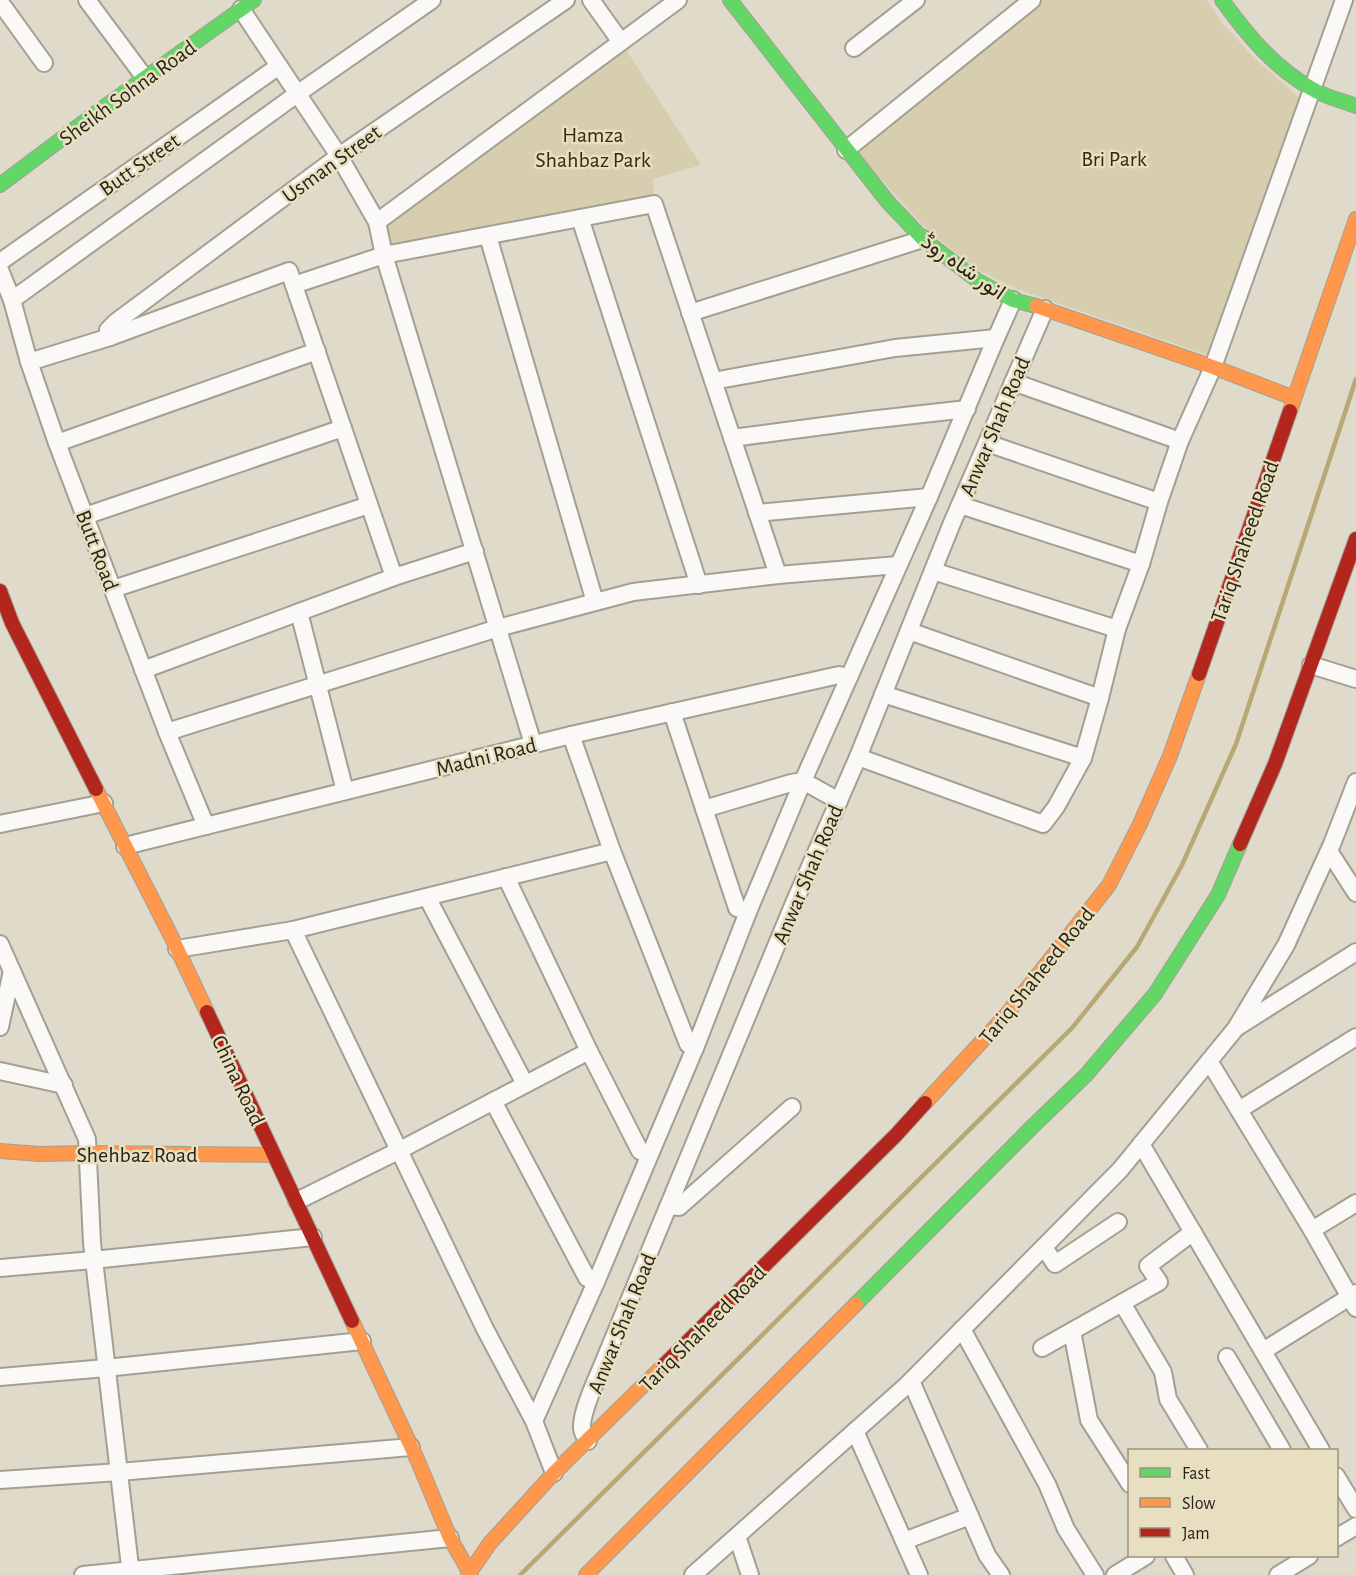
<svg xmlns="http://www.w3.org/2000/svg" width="1356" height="1575" viewBox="0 0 1356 1575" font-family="'Alegreya Sans',Vazirmatn,sans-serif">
  <rect width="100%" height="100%" fill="#dfdaca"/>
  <!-- green -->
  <g fill="#d7ceb0">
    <path d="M1043,0H1207L1223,24L1254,58L1302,100L1210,356L1017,289L980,271L930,233L855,151Z"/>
    <path d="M621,42L701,165L653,179L654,204L384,255L377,222Z"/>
  </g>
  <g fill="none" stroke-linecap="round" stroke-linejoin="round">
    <!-- stream -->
    <path stroke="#b7a874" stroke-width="4.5" d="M520,1575L1072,1028L1137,947L1182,865L1236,744L1356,379"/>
    <!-- street casing -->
    <g stroke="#a3a093" stroke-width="20">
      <g id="street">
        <path d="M87,0L145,78"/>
        <path d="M591,0L621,42"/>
        <path d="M0,2L44,63"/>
        <path d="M241,9L339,156L377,222L384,255L654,204L778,575"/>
        <path d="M854,48L916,0"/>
        <path d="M846,150L1032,0"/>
        <path d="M580,218L699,585"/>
        <path d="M377,222L678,0"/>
        <path d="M488,236L595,602"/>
        <path d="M0,262L279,66"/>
        <path d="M0,270L12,300L29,362L57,443L167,732L206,826"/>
        <path d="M294,285L384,255L533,744"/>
        <path d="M12,300L297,94L432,0"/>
        <path d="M690,313L923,239"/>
        <path d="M110,337L108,330L116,322L339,156L566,0"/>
        <path d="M29,362L110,337L289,271L394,577"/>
        <path d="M713,381L895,348L996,338"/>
        <path d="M1013,382L1180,441"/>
        <path d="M732,438L869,420L967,409"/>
        <path d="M57,443L317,351"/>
        <path d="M987,443L1159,502"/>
        <path d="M960,505L1141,564"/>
        <path d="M757,513L929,497"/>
        <path d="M85,516L343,428"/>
        <path d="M933,571L1117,629"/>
        <path d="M113,589L369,505"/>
        <path d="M299,612L345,791"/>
        <path d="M909,631L1100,698"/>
        <path d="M1311,665L1356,679"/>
        <path d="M143,670L394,577L475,551"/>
        <path d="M883,694L1083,758"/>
        <path d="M672,712L737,908L748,912"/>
        <path d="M167,732L498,628L633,592L778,575L898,565"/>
        <path d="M571,735L612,851L688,1044L695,1048"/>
        <path d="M858,757L1043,824L1056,807L1083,758L1100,698L1117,629L1141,564L1159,502L1180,441L1213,367L1344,0"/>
        <path d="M704,809L791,783L803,781L839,801"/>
        <path d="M0,824L104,803"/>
        <path d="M125,846L571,735L839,675L849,677"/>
        <path d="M1329,851L1356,893"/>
        <path d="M506,877L589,1051L640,1151L649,1155"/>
        <path d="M427,897L525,1084"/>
        <path d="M293,930L485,1329L534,1421L554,1473"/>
        <path d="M0,944L87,1139L92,1243L131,1575"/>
        <path d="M177,949L293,930L612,851"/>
        <path d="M1239,1026L1356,952"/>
        <path d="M0,1027L12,971"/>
        <path d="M1209,1061L1312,1230L1356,1203"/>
        <path d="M0,1071L64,1085"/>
        <path d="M493,1101L587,1278L596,1282"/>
        <path d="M1239,1110L1356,1037"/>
        <path d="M1141,1144L1321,1450"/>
        <path d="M297,1201L398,1151L589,1051"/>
        <path d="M669,1206L679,1207L792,1107"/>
        <path d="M1312,1230L1356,1308"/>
        <path d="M1044,1247L1055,1264L1118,1222"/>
        <path d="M0,1268L93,1260L313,1237"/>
        <path d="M1122,1303L1163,1372L1168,1399L1199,1450"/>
        <path d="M962,1329L1047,1484L1066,1529L1095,1575"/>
        <path d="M1072,1331L1089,1420L1130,1484"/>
        <path d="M1042,1348L1159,1282L1148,1266L1193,1232"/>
        <path d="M1263,1351L1356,1293"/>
        <path d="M1227,1357L1282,1450"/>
        <path d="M0,1377L106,1368L362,1341"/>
        <path d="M911,1381L987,1555L1001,1575"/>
        <path d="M534,1421L596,1282L695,1048L748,912L803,781L929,497L996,338L1013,300"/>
        <path d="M855,1431L919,1575"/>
        <path d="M588,1441C585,1437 582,1433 582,1428C581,1412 596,1381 602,1366L794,903L858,757L952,523L1045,309"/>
        <path d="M1336,1476L1356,1509"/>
        <path d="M0,1480L119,1472L411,1447"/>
        <path d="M737,1536L750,1575"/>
        <path d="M1336,1538L1356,1526"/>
        <path d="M904,1541L970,1516"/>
        <path d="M1174,1556L1185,1575"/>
        <path d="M83,1575L450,1538"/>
        <path d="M693,1575L907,1385L1120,1170L1236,1028L1286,945L1332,844L1356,782"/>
        <path d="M1115,1575L1146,1556"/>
        <path d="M1278,1575L1309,1556"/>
      </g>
    </g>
    <!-- fast casing -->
    <g stroke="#a3a093" stroke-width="16">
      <g id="fast">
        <path d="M730,0L887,201L923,239L978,281L1013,300L1036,306"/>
        <path d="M1222,0C1248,36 1276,70 1316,91C1329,98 1343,101 1356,106"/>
        <path d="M0,185L100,110L254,0"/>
        <path d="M856,1304L1033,1126L1086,1075L1155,994L1218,895L1240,844"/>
      </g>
    </g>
    <!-- slow casing -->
    <g stroke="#a3a093" stroke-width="16">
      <g id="slow">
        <path d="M1036,306L1213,367L1294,398"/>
        <path d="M1290,411L1356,219"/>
        <path d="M96,789L171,936L207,1012"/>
        <path d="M925,1103L1007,1014L1109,885L1140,824L1170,756L1199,674"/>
        <path d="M0,1151L40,1154L88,1153L274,1155"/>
        <path d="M352,1321L417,1459L450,1538L471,1575"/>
        <path d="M468,1575L490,1543L554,1473L663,1366"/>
        <path d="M586,1575L856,1304"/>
      </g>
    </g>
    <!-- jam casing -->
    <g stroke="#a3a093" stroke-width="16">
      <g id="jam">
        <path d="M0,591L12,623L96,789"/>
        <path d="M1199,674L1290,411"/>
        <path d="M1240,844L1275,764L1356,539"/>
        <path d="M207,1012L352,1321"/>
        <path d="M663,1366L896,1135L925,1103"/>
      </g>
    </g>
    <!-- street -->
    <use href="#street" stroke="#faf9f7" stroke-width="16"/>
    <!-- fast -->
    <use href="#fast" stroke="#63d668" stroke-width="14"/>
    <!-- slow -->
    <use href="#slow" stroke="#ff974d" stroke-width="14"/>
    <!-- jam -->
    <use href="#jam" stroke="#b3261e" stroke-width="14"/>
  </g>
  <g text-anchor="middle" stroke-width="5" stroke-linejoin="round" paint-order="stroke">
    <!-- street labels -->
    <g font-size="22" fill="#272418" stroke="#e8dfc1">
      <text transform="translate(127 92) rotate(-36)" y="8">Sheikh Sohna Road</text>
      <text transform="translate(331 163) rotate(-36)" y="8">Usman Street</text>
      <text transform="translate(139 164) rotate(-35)" y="8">Butt Street</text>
      <text transform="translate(964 266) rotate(35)" y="8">انور شاہ روڈ</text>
      <text transform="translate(994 426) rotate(-67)" y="8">Anwar Shah Road</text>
      <text transform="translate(1244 541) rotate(-71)" y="8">Tariq Shaheed Road</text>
      <text transform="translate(98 550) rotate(69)" y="8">Butt Road</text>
      <text transform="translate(486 756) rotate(-14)" y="8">Madni Road</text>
      <text transform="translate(807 874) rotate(-67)" y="8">Anwar Shah Road</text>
      <text transform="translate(1036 975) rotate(-51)" y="8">Tariq Shaheed Road</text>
      <text transform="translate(239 1080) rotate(65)" y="8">China Road</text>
      <text x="137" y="1162">Shehbaz Road</text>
      <text transform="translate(621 1323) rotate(-68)" y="8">Anwar Shah Road</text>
      <text transform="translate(702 1328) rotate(-45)" y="8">Tariq Shaheed Road</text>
    </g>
    <!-- park labels -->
    <g font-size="22" fill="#342b0c" stroke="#e8dfc1">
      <text x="593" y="142">Hamza<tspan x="593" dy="25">Shahbaz Park</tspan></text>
      <text x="1114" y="166">Bri Park</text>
    </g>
  </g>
  <!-- legend -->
  <rect x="1128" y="1449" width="210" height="108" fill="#e8dfc1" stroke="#9b947d" stroke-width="1.5"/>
  <rect x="1140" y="1468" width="30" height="9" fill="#63d668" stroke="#9b947d" stroke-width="1.5"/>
  <text x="1182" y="1479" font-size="18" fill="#272418">Fast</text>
  <rect x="1140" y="1498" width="30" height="9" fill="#ff974d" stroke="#9b947d" stroke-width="1.5"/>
  <text x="1182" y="1509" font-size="18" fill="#272418">Slow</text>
  <rect x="1140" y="1528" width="30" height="9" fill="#b3261e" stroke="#9b947d" stroke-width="1.5"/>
  <text x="1182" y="1539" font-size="18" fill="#272418">Jam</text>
</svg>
